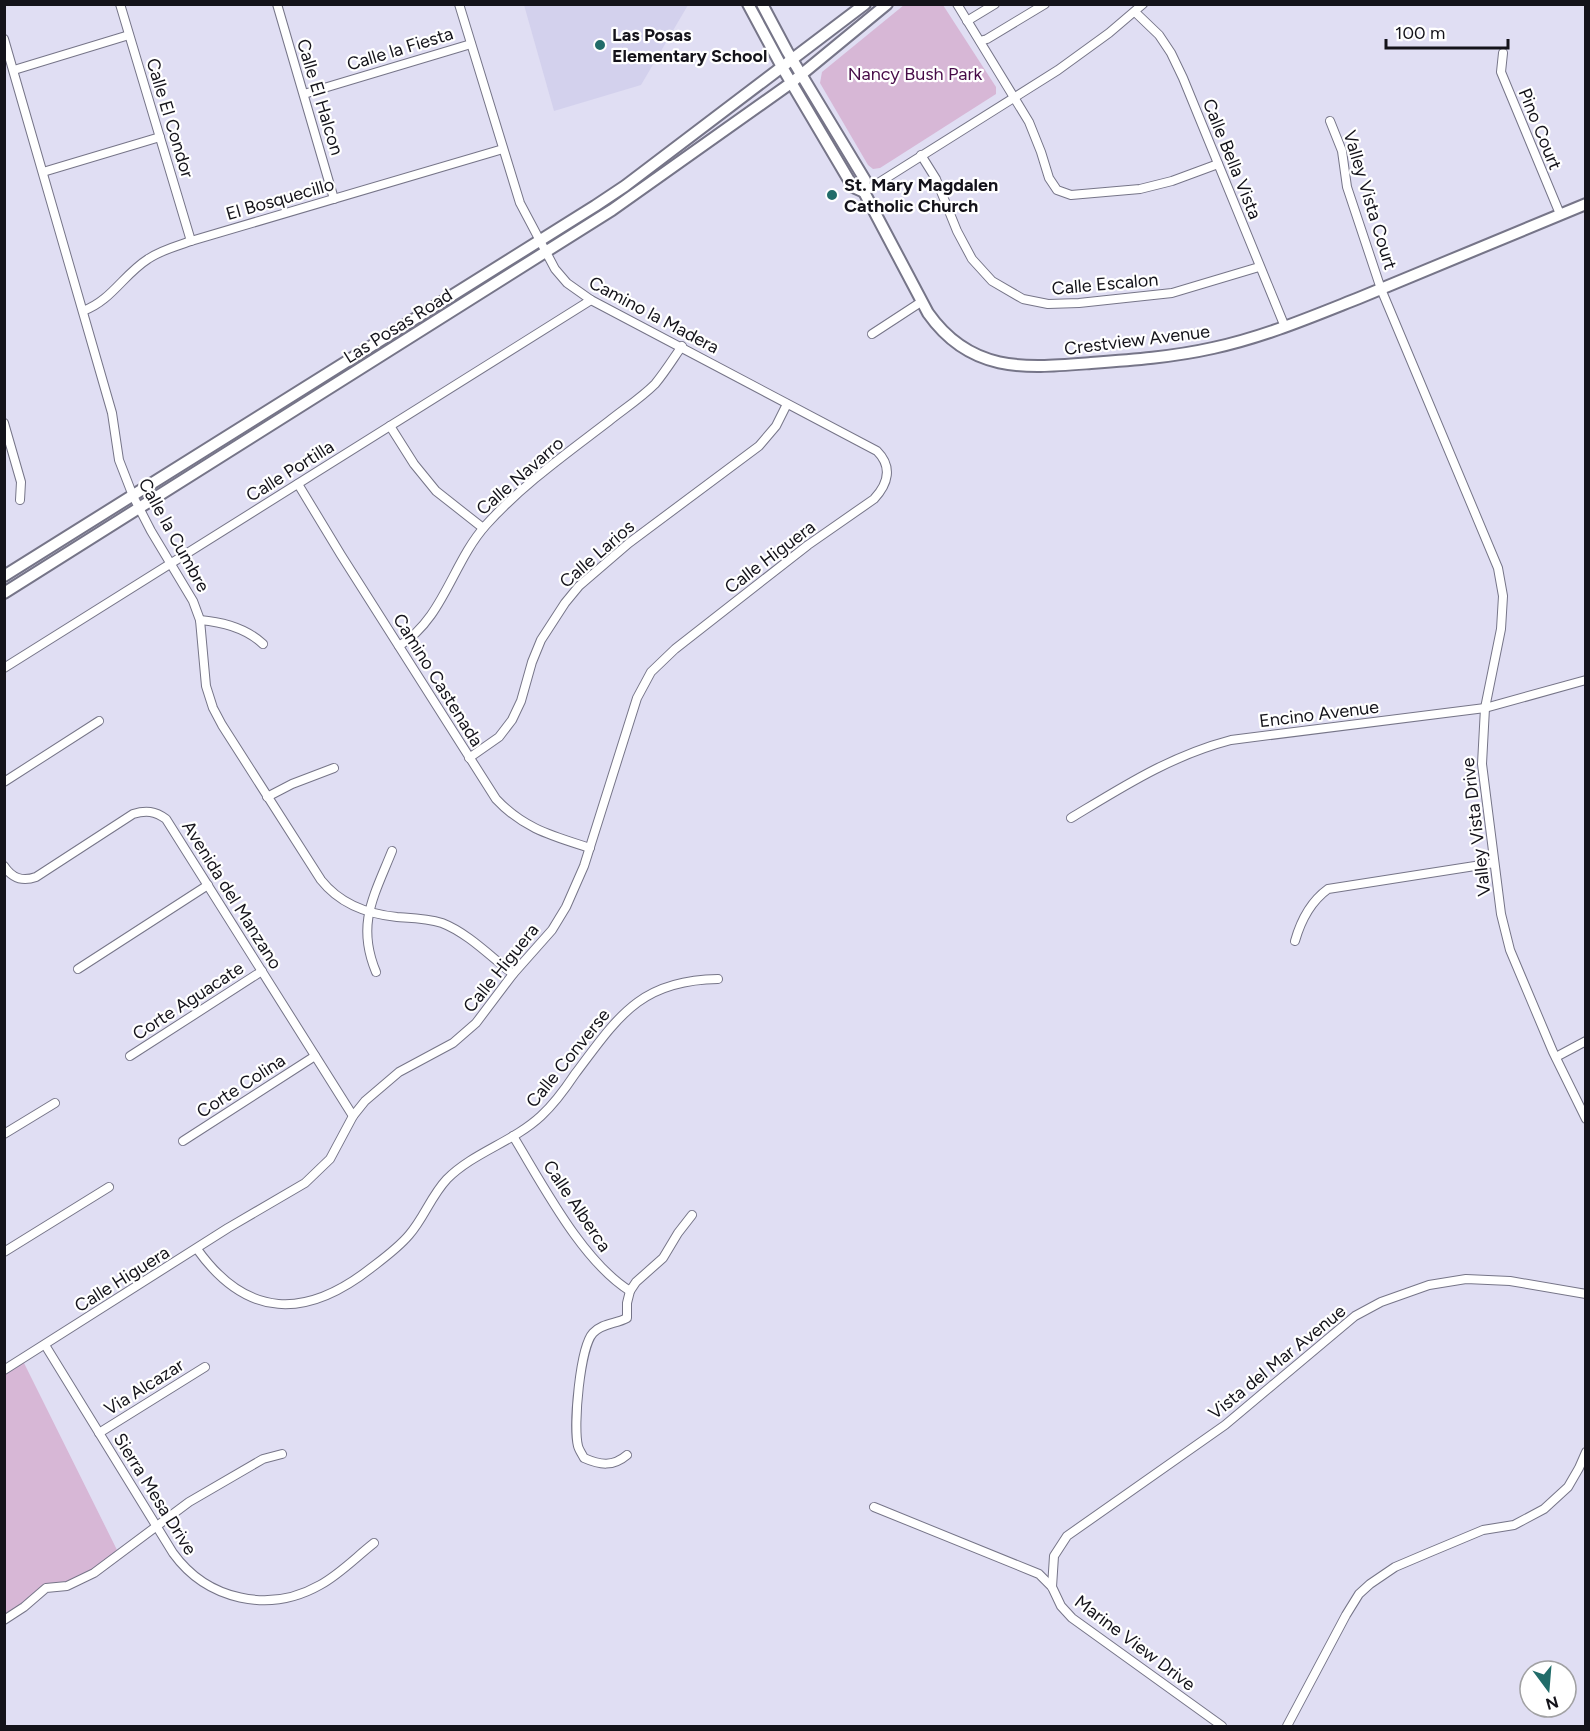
<svg xmlns="http://www.w3.org/2000/svg" width="1590" height="1731" viewBox="0 0 1590 1731" font-family="Figtree,sans-serif">
  <rect width="100%" height="100%" fill="#e0def3"/>
  <!-- built -->
  <path fill="#d3d1ed" d="M524,5V4L688,5L641,85L554,111Z"/>
  <!-- green -->
  <g fill="#d7b7d6">
    <path d="M904,5H943L996,87V94L880,168L873,169L868,165L820,83L822,72Z"/>
    <path d="M22,1359L120,1556L79,1582L46,1588L5,1620V1370Z"/>
  </g>
  <g fill="none" stroke-linecap="round" stroke-linejoin="round">
    <!-- street casing -->
    <g stroke="#767588" stroke-width="10">
      <g id="street">
        <path d="M120,4L191,241"/>
        <path d="M277,4L334,199"/>
        <path d="M957,4L1029,122L1041,152L1049,178L1057,190L1071,195L1140,189L1172,181L1218,164"/>
        <path d="M1135,12L1159,35L1171,53L1183,78L1285,327"/>
        <path d="M967,21L995,4"/>
        <path d="M4,39L112,413L119,460L133,496L151,531L193,601L200,620L206,686L213,708L222,725L321,880C340,904 367,914 397,917C413,918 427,918 442,923C468,933 492,958 513,974"/>
        <path d="M980,41L987,39L1045,4"/>
        <path d="M1503,53L1501,72L1560,214"/>
        <path d="M14,70L129,35"/>
        <path d="M304,94L471,44"/>
        <path d="M1330,121L1342,151L1347,187L1381,289L1498,568L1503,596L1501,629L1485,708L1482,764L1501,914L1510,950L1553,1052L1586,1119"/>
        <path d="M921,155L936,179L957,231L972,259L992,281L1023,299L1048,304L1079,303L1172,293L1259,267"/>
        <path d="M43,172L160,137"/>
        <path d="M864,192L1058,70L1109,33L1143,4"/>
        <path d="M83,311C112,300 123,275 148,259C161,250 177,246 191,241L503,149"/>
        <path d="M872,334L921,302"/>
        <path d="M4,423L21,482L20,500"/>
        <path d="M390,426L414,464L436,491L483,528"/>
        <path d="M298,484L341,555L496,799C524,829 553,836 590,848"/>
        <path d="M200,620C223,622 246,628 263,644"/>
        <path d="M399,646C444,618 452,563 486,525C522,485 566,454 609,421C624,409 641,398 655,384C665,372 673,359 682,346"/>
        <path d="M4,668L591,300"/>
        <path d="M469,758L499,737L512,720L521,701L532,662L541,640L565,603L579,586L629,543L759,446L776,426L787,404"/>
        <path d="M4,782L99,721"/>
        <path d="M267,797L292,784L334,768"/>
        <path d="M1071,818C1124,786 1170,756 1231,740L1485,708L1586,680"/>
        <path d="M4,866C12,878 22,882 36,877L133,814C146,810 155,811 166,819L353,1116"/>
        <path d="M1295,941C1301,920 1310,902 1328,889L1494,863"/>
        <path d="M78,969L208,885"/>
        <path d="M376,972C356,924 374,896 392,851"/>
        <path d="M130,1056L262,971"/>
        <path d="M1556,1057L1586,1041"/>
        <path d="M4,1134L55,1103"/>
        <path d="M513,1136C543,1185 582,1261 630,1291"/>
        <path d="M183,1141L315,1056"/>
        <path d="M197,1249C247,1319 306,1319 371,1268C384,1258 398,1248 409,1235C424,1218 431,1196 447,1179C474,1152 513,1142 541,1116C554,1104 565,1089 575,1074C618,1017 640,980 718,979"/>
        <path d="M4,1252L109,1187"/>
        <path d="M45,1345L173,1553C207,1600 269,1614 320,1585C340,1574 356,1557 374,1543"/>
        <path d="M4,1370L228,1228L305,1183L330,1159L353,1116L365,1101L399,1072L453,1043L476,1023L513,974L552,930L566,907L584,866L637,698L651,672L675,649L808,545L874,499C888,484 893,467 877,451L591,300L567,283L555,269L520,203L459,4"/>
        <path d="M99,1433L205,1367"/>
        <path d="M627,1455C613,1467 600,1465 584,1458C582,1454 579,1450 578,1446C573,1426 580,1347 593,1333C602,1323 616,1324 627,1318V1303L630,1291L636,1282L663,1258L678,1233L692,1215"/>
        <path d="M874,1507L1039,1574L1052,1587L1061,1606L1072,1618L1222,1726"/>
        <path d="M1052,1587L1054,1556L1067,1536L1225,1425L1355,1316L1381,1302L1429,1285L1466,1279L1510,1281L1586,1294"/>
        <path d="M4,1620L24,1607L46,1588L67,1586L94,1573L189,1502L263,1459L282,1454"/>
        <path d="M1287,1726L1346,1615L1359,1594L1370,1584L1395,1567L1428,1553L1483,1530L1514,1525L1544,1509L1568,1487L1579,1468L1586,1452"/>
      </g>
    </g>
    <!-- secondary casing -->
    <g stroke="#767588" stroke-width="14">
      <g id="secondary">
        <path d="M748,4L782,67L853,187L864,192"/>
        <path d="M762,4L787,51L865,180L864,192L928,313C971,374 1026,368 1091,363C1132,360 1173,357 1213,348C1264,337 1311,317 1359,298C1435,267 1510,235 1586,204"/>
        <path d="M4,576L595,206L625,186L865,4"/>
        <path d="M4,593L612,210L791,83L887,4"/>
      </g>
    </g>
    <!-- street -->
    <use href="#street" stroke="#fff" stroke-width="8"/>
    <!-- secondary -->
    <use href="#secondary" stroke="#fff" stroke-width="10"/>
  </g>
  <!-- markers -->
  <g fill="#216c69" stroke="#fff" stroke-width="2">
    <circle cx="600" cy="45" r="6"/>
    <circle cx="832" cy="195" r="6"/>
  </g>
  <g text-anchor="middle" stroke-width="4.5" stroke-linejoin="round" paint-order="stroke">
    <!-- poi labels -->
    <g font-size="18" font-weight="bold" fill="#14131a" stroke="#fff" text-anchor="start">
      <text x="612" y="41">Las Posas<tspan x="612" dy="21">Elementary School</tspan></text>
      <text x="844" y="191">St. Mary Magdalen<tspan x="844" dy="21">Catholic Church</tspan></text>
    </g>
    <!-- street labels -->
    <g font-size="18" fill="#14131a" stroke="#fff">
      <text transform="translate(400 49) rotate(-17)" y="6">Calle la Fiesta</text>
      <text transform="translate(320 97) rotate(73)" y="6">Calle El Halcon</text>
      <text transform="translate(170 118) rotate(73)" y="6">Calle El Condor</text>
      <text transform="translate(1540 129) rotate(68)" y="6">Pino Court</text>
      <text transform="translate(1232 159) rotate(68)" y="6">Calle Bella Vista</text>
      <text transform="translate(280 199) rotate(-16)" y="6">El Bosquecillo</text>
      <text transform="translate(1370 200) rotate(73)" y="6">Valley Vista Court</text>
      <text transform="translate(1105 284) rotate(-5)" y="6">Calle Escalon</text>
      <text transform="translate(654 315) rotate(28)" y="6">Camino la Madera</text>
      <text transform="translate(398 326) rotate(-32)" y="6">Las Posas Road</text>
      <text transform="translate(1137 340) rotate(-7)" y="6">Crestview Avenue</text>
      <text transform="translate(290 471) rotate(-32)" y="6">Calle Portilla</text>
      <text transform="translate(520 476) rotate(-41)" y="6">Calle Navarro</text>
      <text transform="translate(174 535) rotate(61)" y="6">Calle la Cumbre</text>
      <text transform="translate(597 554) rotate(-41)" y="6">Calle Larios</text>
      <text transform="translate(770 557) rotate(-37)" y="6">Calle Higuera</text>
      <text transform="translate(438 680) rotate(58)" y="6">Camino Castenada</text>
      <text transform="translate(1319 714) rotate(-7)" y="6">Encino Avenue</text>
      <text transform="translate(1476 827) rotate(-97)" y="6">Valley Vista Drive</text>
      <text transform="translate(232 895) rotate(58)" y="6">Avenida del Manzano</text>
      <text transform="translate(501 968) rotate(-51)" y="6">Calle Higuera</text>
      <text transform="translate(188 1001) rotate(-33)" y="6">Corte Aguacate</text>
      <text transform="translate(568 1058) rotate(-51)" y="6">Calle Converse</text>
      <text transform="translate(241 1086) rotate(-33)" y="6">Corte Colina</text>
      <text transform="translate(577 1206) rotate(56)" y="6">Calle Alberca</text>
      <text transform="translate(122 1279) rotate(-32)" y="6">Calle Higuera</text>
      <text transform="translate(1277 1362) rotate(-39)" y="6">Vista del Mar Avenue</text>
      <text transform="translate(144 1387) rotate(-32)" y="6">Via Alcazar</text>
      <text transform="translate(155 1494) rotate(58)" y="6">Sierra Mesa Drive</text>
      <text transform="translate(1135 1643) rotate(37)" y="6">Marine View Drive</text>
    </g>
    <!-- park labels -->
    <g font-size="18" fill="#470c48" stroke="#fff">
      <text x="915" y="80">Nancy Bush Park</text>
    </g>
  </g>
  <!-- border -->
  <rect width="1590" height="1731" fill="none" stroke="#14131a" stroke-width="12"/>
  <!-- north arrow -->
  <g transform="translate(1548 1689) rotate(164)"><circle r="28" fill="#ffffff" stroke="#a1a1a3" stroke-width="1.5"/>
  <path d="M0-4.5L10 22L0 15L-10 22Z" fill="#216c69"/>
  <text y="-9" font-size="16" font-weight="bold" text-anchor="middle" fill="#14131a">N</text>
  </g>
  <!-- scale -->
  <path d="M1386 39v9h122v-9" fill="none" stroke="#14131a" stroke-width="3"/>
  <text x="1395" y="39" font-size="18" fill="#14131a" stroke="#ffffff" stroke-width="4.5" paint-order="stroke">100 m</text>
</svg>
